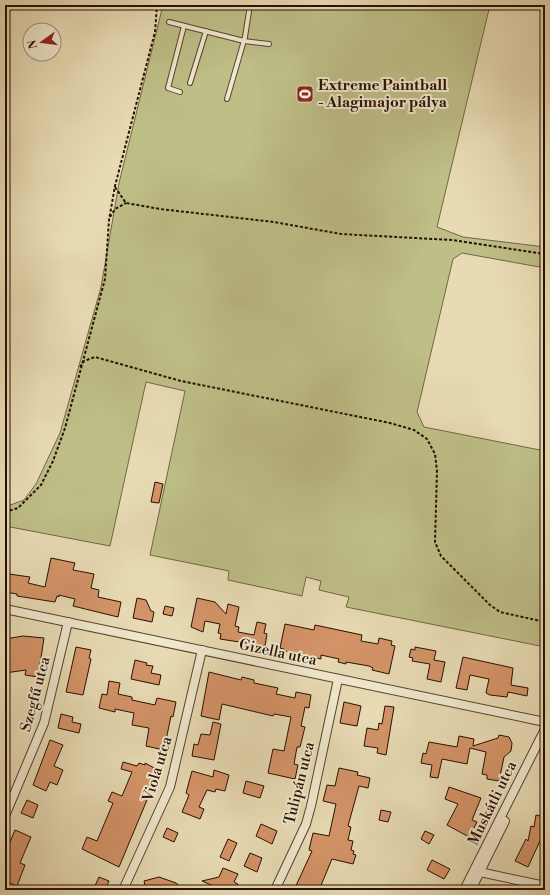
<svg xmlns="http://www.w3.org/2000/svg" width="550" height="895" viewBox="0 0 550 895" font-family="'Libre Bodoni',serif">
  <rect width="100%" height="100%" fill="#e8dbb4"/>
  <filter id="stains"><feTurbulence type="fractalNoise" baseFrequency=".005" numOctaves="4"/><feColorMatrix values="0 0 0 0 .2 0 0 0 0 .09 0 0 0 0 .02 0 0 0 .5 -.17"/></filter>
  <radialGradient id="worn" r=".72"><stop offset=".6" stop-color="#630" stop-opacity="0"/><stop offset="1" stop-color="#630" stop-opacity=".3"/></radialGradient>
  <!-- green -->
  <path fill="#bebe87" stroke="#726644" d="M163,5H490L437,227L463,237L545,247V268L462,253L453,259L417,412L424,427L545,451V647L346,607L349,597L319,590L321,581L306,577L302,596L228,580L229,571L150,555L185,391L146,382L110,546L5,526V507L24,500L36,484L60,433L101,287L119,183Z"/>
  <!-- building -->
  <g fill="#d49468" stroke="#270f01">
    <path d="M155,482L163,484L159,503L151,502Z"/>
    <path d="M51,558L75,563L73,570L94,574L91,588L99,590L98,597L121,602L118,617L73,606L75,599L59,595V597L57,596L55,602L17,596V594L5,592V576L8,577L9,574L30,577L28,583L45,587Z"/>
    <path d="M137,598L146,600L151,611L154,612L152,622L133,618Z"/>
    <path d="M197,598L215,602L226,614L228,604L239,607L235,626L239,627L238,632L254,635L257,622L266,624L264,633L267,634L265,646L220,639L221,634L218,633L220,624L205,621L203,632L191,627Z"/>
    <path d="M165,606L174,608L172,616L163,614Z"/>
    <path d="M285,624L314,630L315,625L362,635L361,641L378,644L379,638L392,641L391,645L395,646L389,674L372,670L373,668L369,666L346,662V664L338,662L339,659L321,655V659L283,651L284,649L280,648Z"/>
    <path d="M23,636L44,638L38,677L25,675L26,670L5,673V639Z"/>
    <path d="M76,647L91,650L89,658L91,659L83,695L66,692Z"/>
    <path d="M415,647L436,651L434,660L445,662L441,682L427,679L430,664L412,661L413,658L409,657L411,649L415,650Z"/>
    <path d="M463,657L513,668L511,685L528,688L527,696L508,692L507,697L490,695L486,693L489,679L470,675L467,690L456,688Z"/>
    <path d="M135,660L147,663L146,665L153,666L151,673L161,675L159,685L131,679Z"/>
    <path d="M209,672L241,680L242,677L254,680V683L259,684L278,688L276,694L295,698L296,692L311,695L309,708L305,707L301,726L305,727L300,747H297L294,764L298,765L295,779L268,773L273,749L284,751L291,717L274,714L273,716L222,704L219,720L201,716Z"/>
    <path d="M109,681L120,683L118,694L132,697V700L155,705L157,698L176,702L173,717L171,716L164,750L146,746L149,728L132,725L134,713L115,709V712L99,708L102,694L107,695Z"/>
    <path d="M344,702L361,706L357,726L340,723Z"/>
    <path d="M385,706L394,707L386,755L377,753L378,748L364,746L367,728L378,730L379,723L382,724Z"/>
    <path d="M61,714L73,717L72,722L81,724L79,733L58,728Z"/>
    <path d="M213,722L221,724L214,760L192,756L194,744L198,745L201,734L210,735Z"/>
    <path d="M499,735L509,737L512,743L511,751L504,757L499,781L487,779V775L482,774L486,752L470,748L467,764L442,759L438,778L430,777L432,765L421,763L423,753L426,754L429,742L457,747L459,736L474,739L473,746L498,738Z"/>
    <path d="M50,740L63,745L54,766L63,770L57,785L50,782L46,791L33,785Z"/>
    <path d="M123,762L137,766L139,763L145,765V763L158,770L152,788L119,867L82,849L87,837L97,841L113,803L108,801L112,792L122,796L132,772L121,769Z"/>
    <path d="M339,768L358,772L357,775L370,778L368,788L359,786L348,826L351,827L348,840L353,841L351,850L354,851L353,854L356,855L353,864L332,859L319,890H294L312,851L309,850L313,833L329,836L336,804L323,801L327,785L335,786Z"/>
    <path d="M214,770L229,775L225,791L216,789L215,792L207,790L199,807L204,809L200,819L182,812L189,795L186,793L192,771L213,777Z"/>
    <path d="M246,781L264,786L260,798L243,793Z"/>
    <path d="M449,787L481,798L472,820L477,822L469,837L447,825L458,804L445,799Z"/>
    <path d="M27,800L38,805L33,818L21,813Z"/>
    <path d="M381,810L391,812L388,822L379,820Z"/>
    <path d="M536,815L545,817V842L540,841L528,867L515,861L526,839L528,841L531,826L534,827Z"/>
    <path d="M261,824L277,831L272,844L256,836Z"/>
    <path d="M167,828L178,833L174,842L163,837Z"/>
    <path d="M15,830L31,837L20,863L25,865L17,886L5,881V854Z"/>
    <path d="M425,831L434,835L429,844L421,839Z"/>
    <path d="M228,839L237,843L229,861L220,857Z"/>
    <path d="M250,853L262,858L257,872L244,866Z"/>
    <path d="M432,860L450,869L444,879L427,870Z"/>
    <path d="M223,868L238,874L234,882L238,884L235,890H223L202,881L219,877Z"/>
    <path d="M99,877L109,881L105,890L94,888Z"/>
    <path d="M159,877L176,883L184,890H146L144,881Z"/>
  </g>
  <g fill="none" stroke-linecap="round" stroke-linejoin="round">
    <!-- service casing -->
    <g stroke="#57422e" stroke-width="6">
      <g id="service">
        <path d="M169,22L244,41L269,44"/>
        <path d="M190,83L206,31"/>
        <path d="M180,92L168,88L184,26"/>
        <path d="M227,99L245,37L250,5"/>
      </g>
    </g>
    <!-- minor casing -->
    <g stroke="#57422e" stroke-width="10">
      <g id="minor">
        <path d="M5,609L545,722"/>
        <path d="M5,816L44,723L68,622"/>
        <path d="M475,871L545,886"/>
        <path d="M123,890L170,787L202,650"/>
        <path d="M275,890L306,824L311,806L338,679"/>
        <path d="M464,890L545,729"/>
        <path d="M471,890L505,821"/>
      </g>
    </g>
    <!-- path -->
    <g stroke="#270f01" stroke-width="2" stroke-dasharray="3 2" stroke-linecap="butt">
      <path d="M115,187L126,203L160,209L274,222L341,234L452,240L545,254"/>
      <path d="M110,217L115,209L126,203"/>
      <path d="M80,367L84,361L95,357L181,381L390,423L414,430L427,439L435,454L437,471L435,542L441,556L490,605L500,612L545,622"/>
      <path d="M5,512L18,508L41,485L53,461L65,428L105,279L109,220L115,186L155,32L157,5"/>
    </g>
    <!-- service -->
    <use href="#service" stroke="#f0e8ce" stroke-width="4"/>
    <!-- minor -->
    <use href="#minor" stroke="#f0e8ce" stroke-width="8"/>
  </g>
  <!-- icons -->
  <defs>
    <g id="stadium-square" transform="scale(0.9)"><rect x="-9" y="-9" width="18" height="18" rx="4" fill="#8f2418" stroke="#f0e8ce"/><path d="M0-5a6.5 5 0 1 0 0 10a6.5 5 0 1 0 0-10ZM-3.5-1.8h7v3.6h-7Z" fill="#fff"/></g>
  </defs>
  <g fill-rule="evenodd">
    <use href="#stadium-square" x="305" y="94"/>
  </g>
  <g text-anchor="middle" stroke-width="4" stroke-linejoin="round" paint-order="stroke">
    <!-- poi labels -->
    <g font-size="15" font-weight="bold" fill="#270f01" stroke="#f0e8ce" text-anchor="start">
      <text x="318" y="90">Extreme Paintball<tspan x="318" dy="17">- Alagimajor pálya</tspan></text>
    </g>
    <!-- street labels -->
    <g font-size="15" fill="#270f01" stroke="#f0e8ce">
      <text transform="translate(278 652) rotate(12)" y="5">Gizella utca</text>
      <text transform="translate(35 694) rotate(-75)" y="5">Szegfű utca</text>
      <text transform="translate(157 769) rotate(-73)" y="5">Viola utca</text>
      <text transform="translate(299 783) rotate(-76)" y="5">Tulipán utca</text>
      <text transform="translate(492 803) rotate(-64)" y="5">Muskátli utca</text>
    </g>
  </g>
  <!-- margin -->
  <rect width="550" height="895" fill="none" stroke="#e8dbb4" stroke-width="20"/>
  <rect x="6" y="6" width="538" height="883" fill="none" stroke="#270f01" stroke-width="2"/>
  <rect x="10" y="10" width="530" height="875" fill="none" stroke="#270f01"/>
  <!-- north arrow -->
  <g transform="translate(42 42) rotate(256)"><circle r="19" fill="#f0e8ce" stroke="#a0917c"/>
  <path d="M0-3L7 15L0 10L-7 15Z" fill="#8f2418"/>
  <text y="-6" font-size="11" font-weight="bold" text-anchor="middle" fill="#270f01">N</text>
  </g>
  <rect width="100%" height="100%" filter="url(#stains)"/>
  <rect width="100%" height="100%" fill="url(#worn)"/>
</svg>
